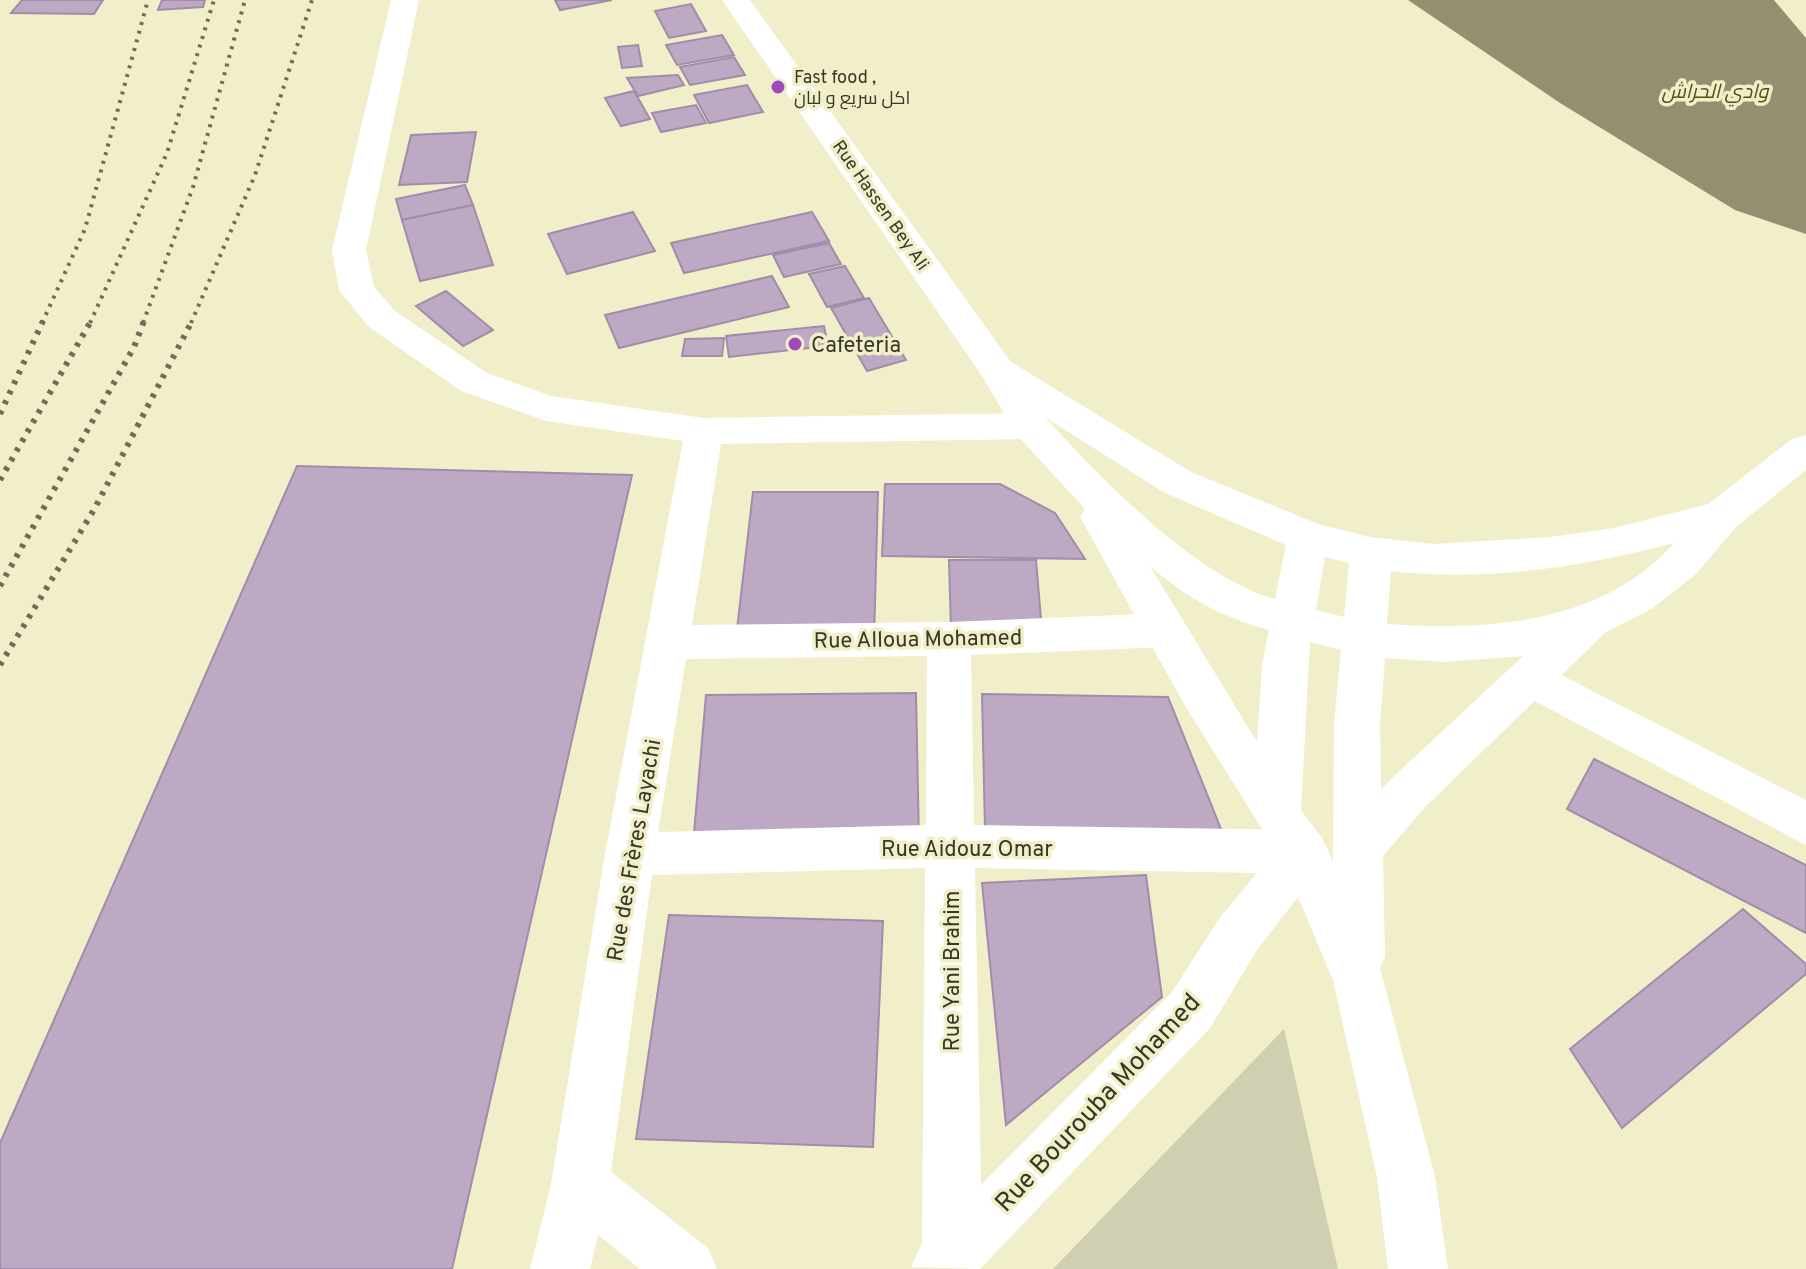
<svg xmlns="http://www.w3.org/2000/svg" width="1806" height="1269" viewBox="0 0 1806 1269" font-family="Overpass,Cairo,sans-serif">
  <rect width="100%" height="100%" fill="#f1efc9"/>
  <!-- green -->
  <path fill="#d0cfb1" d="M1284,1029L1338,1269H1053Z"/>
  <!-- water -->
  <path fill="#929070" d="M1408,0H1774L1806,38V234L1735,210L1560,103Z"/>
  <!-- building -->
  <g fill="#bea9c5" stroke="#a18ca9" stroke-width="2">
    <path d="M22,0H103L94,14L11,13Z"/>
    <path d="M162,0H205L203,7L158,10Z"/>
    <path d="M555,0H612L560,10Z"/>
    <path d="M691,4L706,31L669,38L655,11Z"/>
    <path d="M722,35L734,55L677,65L666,45Z"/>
    <path d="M638,45L642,66L622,68L618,47Z"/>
    <path d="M734,57L745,75L690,85L680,67Z"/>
    <path d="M678,75L684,85L638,96L627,78Z"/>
    <path d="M747,85L763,112L709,123L694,95Z"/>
    <path d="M634,91L650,119L621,126L605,98Z"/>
    <path d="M696,105L706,123L661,132L652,113Z"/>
    <path d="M476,132L467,182L399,185L411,135Z"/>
    <path d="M465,185L473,205L402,220L396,199Z"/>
    <path d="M473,205L493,265L420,281L402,220Z"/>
    <path d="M633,212L655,251L567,274L548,234Z"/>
    <path d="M812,212L829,241L684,273L671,243Z"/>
    <path d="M829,243L841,264L784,277L773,255Z"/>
    <path d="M845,266L864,298L827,307L809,274Z"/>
    <path d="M772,276L789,307L619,348L605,315Z"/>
    <path d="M446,291L493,330L463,346L416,306Z"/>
    <path d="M869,298L906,360L867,371L831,308Z"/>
    <path d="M824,326L828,346L729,357L726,336Z"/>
    <path d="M724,338L722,356H682L685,339Z"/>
    <path d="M297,466L632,475L452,1269H0V1143Z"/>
    <path d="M885,484H1000L1055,513L1085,559L882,556Z"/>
    <path d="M753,492H878L874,639L736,638Z"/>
    <path d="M949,560H1036L1042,631H951Z"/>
    <path d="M916,693L919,842L693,845L706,695Z"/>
    <path d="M982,694L1168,697L1223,834L985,830Z"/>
    <path d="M1594,759L1806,865V933L1567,809Z"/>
    <path d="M1146,875L1162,997L1006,1125L982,883Z"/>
    <path d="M1743,909L1806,964V974L1622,1128L1570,1049Z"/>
    <path d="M669,915L883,921L873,1147L636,1139Z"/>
  </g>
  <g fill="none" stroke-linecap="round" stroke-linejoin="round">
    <!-- minor -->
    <g fill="#fff" fill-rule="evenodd">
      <path d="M391,0H419L366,250L374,287L395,311L487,373L551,396L704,418L1031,413L1045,417L1050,426L1045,435L1031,439L721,444L692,625L949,622L1166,613L1182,618L1188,630L1182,642L1166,647L971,655L974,825L1304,830L1321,837L1329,852L1321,867L1257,950L1210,1028L980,1269L911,1267L922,1243L925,868L652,875L611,1172L708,1248L717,1269H640L598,1235L590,1269H530L551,1184L605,854L683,441L546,421L461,391L369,327L339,290L332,250ZM927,656L926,825L658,832L686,659ZM975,868L1257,873L1221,916L1172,992L981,1185Z"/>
      <path d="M1532,660L1806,800V845L1516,691L1509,678L1516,665Z"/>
    </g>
    <!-- major -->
    <path fill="#fff" fill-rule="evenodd" d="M722,0H750L1011,362L1191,472L1318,524L1371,537L1434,544L1550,537L1614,528L1708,504L1792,439L1806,435V470L1736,527L1695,575L1653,608L1606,632L1425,807L1383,856L1385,957L1380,968L1435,1177L1448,1269H1388L1377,1177L1333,980L1284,864L1184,704L1080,517L1085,509L1017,435L982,376ZM1045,417L1163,492L1286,545L1275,599C1197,578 1100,478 1045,417ZM1674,543C1603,624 1487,631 1387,624L1391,571C1486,582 1582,567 1674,543ZM1325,557L1349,563L1344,617L1316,610ZM1150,566C1187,598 1221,617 1269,630L1262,665L1257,742ZM1310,642L1341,650L1334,724L1333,862L1321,837L1301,810ZM1523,656L1391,779L1381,789L1380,724L1385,658L1445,662Z"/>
    <!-- rail-far1 -->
    <g stroke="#6e6d57" stroke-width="4" stroke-dasharray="3 6" stroke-linecap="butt">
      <path d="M42,323L85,229L148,0"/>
      <path d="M90,323L167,153L214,0"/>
      <path d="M143,323L193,187L245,0"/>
      <path d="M191,323L255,175L312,0"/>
    </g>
    <!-- rail -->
    <g stroke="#6e6d57" stroke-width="6" stroke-dasharray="4 7" stroke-linecap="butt">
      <path d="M0,414L43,321"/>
      <path d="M0,480L91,321"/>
      <path d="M0,586L134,347L144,321"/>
      <path d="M0,665L95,508L192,321"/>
    </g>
  </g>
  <!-- markers -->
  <g fill="#9e4bb9" stroke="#f1efc9" stroke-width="3">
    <circle cx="778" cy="87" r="8"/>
    <circle cx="795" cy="344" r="8"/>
  </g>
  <g text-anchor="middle" stroke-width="7" stroke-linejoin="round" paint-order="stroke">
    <!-- far-poi labels -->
    <g font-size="18" fill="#383728" stroke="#f1efc9" text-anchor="start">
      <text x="794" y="83">Fast food ,<tspan x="794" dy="21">اكل سريع و لبان</tspan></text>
    </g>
    <!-- far-street labels -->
    <g font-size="18" fill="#383728" stroke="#f1efc9">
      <text transform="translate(881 205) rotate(55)" y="6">Rue Hassen Bey Ali</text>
    </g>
    <!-- far-water labels -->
    <g font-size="20" font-style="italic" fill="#544f17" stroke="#f1efc9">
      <text x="1715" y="98">وادي الحراش</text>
    </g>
    <!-- poi labels -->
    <g font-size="22" fill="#383728" stroke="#f1efc9" text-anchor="start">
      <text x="811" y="352">Cafeteria</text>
    </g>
    <!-- street labels -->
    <g font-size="22" fill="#383728" stroke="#f1efc9">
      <text transform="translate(918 638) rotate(-1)" y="8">Rue Alloua Mohamed</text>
      <text x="967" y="856">Rue Aidouz Omar</text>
      <text transform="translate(633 850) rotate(-80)" y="8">Rue des Frères Layachi</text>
      <text transform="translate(951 971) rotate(-90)" y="8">Rue Yani Brahim</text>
    </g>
    <!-- near-street labels -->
    <g font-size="26" fill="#383728" stroke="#f1efc9">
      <text transform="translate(1097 1102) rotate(-47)" y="9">Rue Bourouba Mohamed</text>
    </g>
  </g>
</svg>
